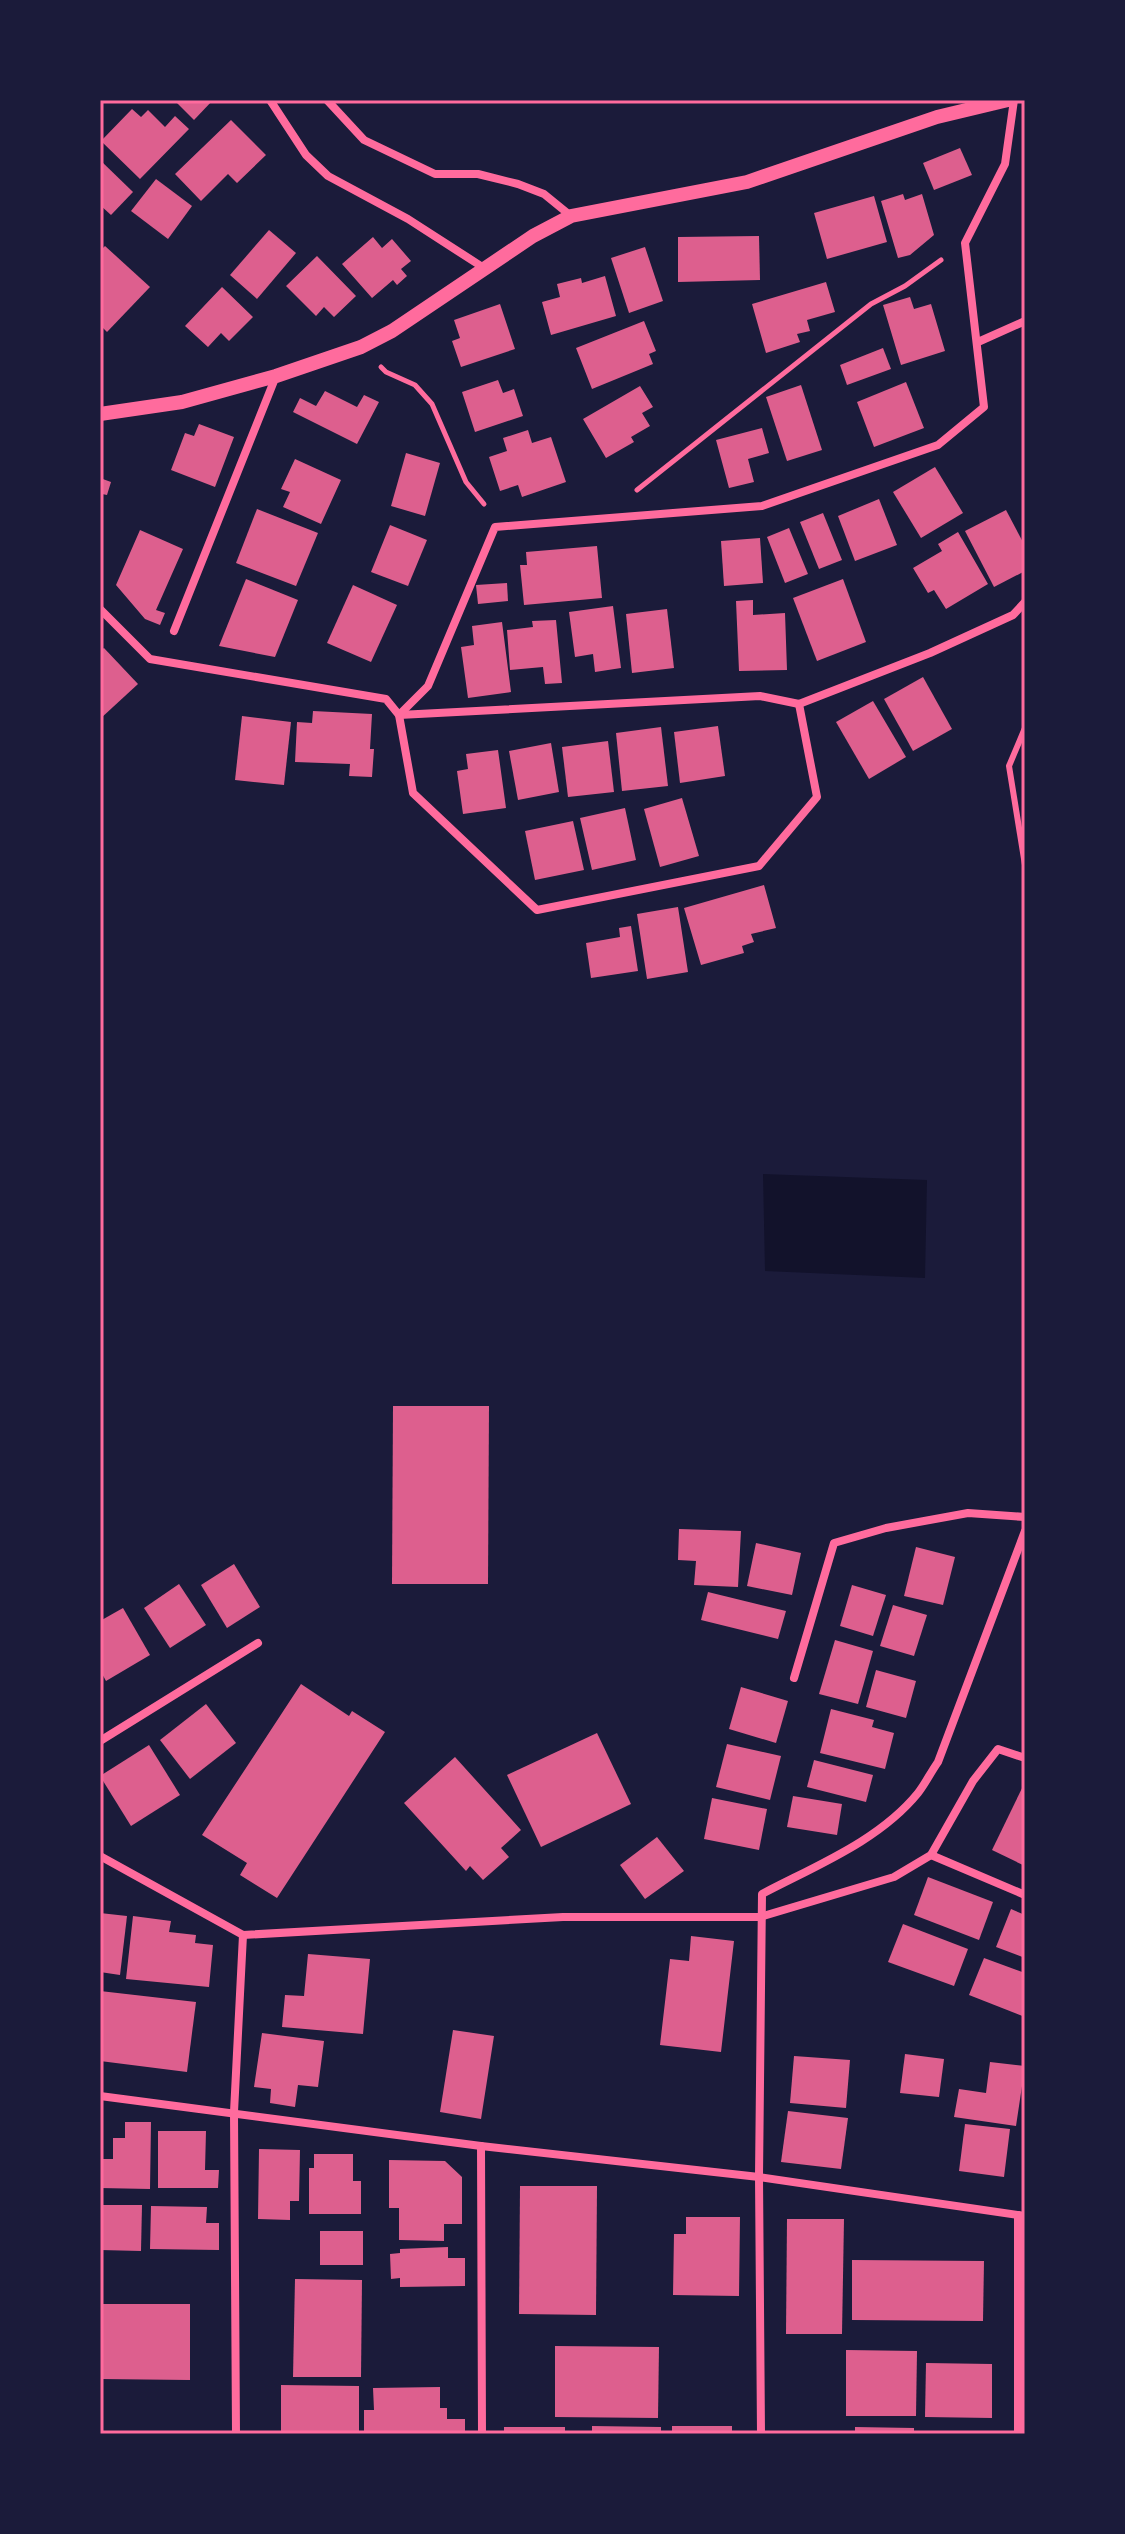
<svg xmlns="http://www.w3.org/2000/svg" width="1125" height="2534" viewBox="0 0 1125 2534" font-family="'Nunito Sans',sans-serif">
  <rect width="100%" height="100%" fill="#1b1b3a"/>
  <!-- water -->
  <path fill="#12122b" d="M763,1174L927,1180L925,1278L765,1271Z"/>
  <!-- building -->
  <g fill="#dd5f8e">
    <path d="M174,100H213L194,120Z"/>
    <path d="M132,109L141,117L148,110L165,127L175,116L189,129L140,179L101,141Z"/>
    <path d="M231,120L266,155L237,183L228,174L201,201L175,174Z"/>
    <path d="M960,148L972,175L934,190L923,163Z"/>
    <path d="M100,160L133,192L111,215L100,205Z"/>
    <path d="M156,179L192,206L168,239L131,211Z"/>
    <path d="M903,194L905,200L922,194L934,235L910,255L898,258L881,201Z"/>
    <path d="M874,196L887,242L827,259L814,213Z"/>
    <path d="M269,230L296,253L257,299L230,275Z"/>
    <path d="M759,236L760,280L678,282V237Z"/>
    <path d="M373,237L382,248L392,239L411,261L401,269L407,276L397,285L393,280L372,298L342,264Z"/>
    <path d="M105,246L150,287L107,332L100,325V251Z"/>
    <path d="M645,247L663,301L629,313L611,258Z"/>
    <path d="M317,256L356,296L334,317L324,307L316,316L286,286Z"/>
    <path d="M605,276L616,316L551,335L542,302L560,297L557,284L581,278L582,283Z"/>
    <path d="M826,282L835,312L807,320L810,331L797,334L800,342L766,353L752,304Z"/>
    <path d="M222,287L253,317L229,341L221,333L208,347L185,326Z"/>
    <path d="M910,297L914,309L931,304L945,351L901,365L883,305Z"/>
    <path d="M500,304L515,349L461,367L452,341L460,338L454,320Z"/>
    <path d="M644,321L656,351L649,354L653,364L592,389L576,348Z"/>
    <path d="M883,348L891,369L847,385L840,365Z"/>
    <path d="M498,380L503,393L514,389L523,416L475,432L462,392Z"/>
    <path d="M906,382L924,428L874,447L857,402Z"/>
    <path d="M801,385L822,450L787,461L766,397Z"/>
    <path d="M640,386L653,407L642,413L650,426L631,437L634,442L606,458L583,419Z"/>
    <path d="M325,391L357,407L364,395L379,402L357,444L293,412L300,398L316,406Z"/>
    <path d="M199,424L234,437L215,487L171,470L185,433L194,436Z"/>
    <path d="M762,428L769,453L748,459L754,482L729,488L716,440Z"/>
    <path d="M528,430L532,443L551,437L566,482L522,497L518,485L500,491L489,457L507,451L503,438Z"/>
    <path d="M406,453L440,463L425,516L391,506Z"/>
    <path d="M295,459L341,480L321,524L283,507L290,492L281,489Z"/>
    <path d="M935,467L963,513L921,538L893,492Z"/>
    <path d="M100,478L111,482L107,495L102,494L101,500Z"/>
    <path d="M879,499L897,545L855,561L838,516Z"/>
    <path d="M257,509L318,533L296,586L236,563Z"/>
    <path d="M1006,510L1025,546V571L994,587L965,531Z"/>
    <path d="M823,513L842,560L819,569L800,522Z"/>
    <path d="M390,525L427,540L408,586L371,572Z"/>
    <path d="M789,528L808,574L785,583L767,537Z"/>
    <path d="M140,530L183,549L156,610L165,613L160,625L145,619L116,585Z"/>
    <path d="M958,532L988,584L946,609L934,590L928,593L913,568L942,551L938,544Z"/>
    <path d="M760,538L763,583L724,586L721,541Z"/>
    <path d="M597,546L602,598L524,605L520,565H527L526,552Z"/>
    <path d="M246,579L298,600L275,657L219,646Z"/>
    <path d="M843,579L866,642L817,661L793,598Z"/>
    <path d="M507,583L508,601L478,604L476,585Z"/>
    <path d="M353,585L397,605L371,662L327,643Z"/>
    <path d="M753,600V615L785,613L787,670L739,671L736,601Z"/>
    <path d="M613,606L621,668L595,672L593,654L575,657L569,612Z"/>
    <path d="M667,609L674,668L632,673L626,614Z"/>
    <path d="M556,620L562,683L545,684L543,667L510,670L507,630L533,627L532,621Z"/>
    <path d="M502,622L511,692L468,698L461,647L474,645L472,626Z"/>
    <path d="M104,648L138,684L100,719V651Z"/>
    <path d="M923,677L952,729L913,751L884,699Z"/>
    <path d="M873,701L906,757L869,779L836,722Z"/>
    <path d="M313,711L372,714L370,749H374L372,777L349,776L350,764L295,762L297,722L312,723Z"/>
    <path d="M242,716L291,722L284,785L235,780Z"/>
    <path d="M718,726L725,776L680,783L674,732Z"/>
    <path d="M661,727L668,786L622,791L616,733Z"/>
    <path d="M608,741L614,792L568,797L562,747Z"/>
    <path d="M551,743L559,792L518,800L509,751Z"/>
    <path d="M498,750L506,808L463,814L457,771L468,769L466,754Z"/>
    <path d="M682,798L699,856L660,867L644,809Z"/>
    <path d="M625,808L636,860L592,870L580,818Z"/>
    <path d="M573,821L584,870L535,880L525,831Z"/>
    <path d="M764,885L776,928L751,934L754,942L742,946L744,953L701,965L684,908Z"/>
    <path d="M678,907L688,972L647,979L637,914Z"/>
    <path d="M631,926L638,971L591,978L586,943L620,937L619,928Z"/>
    <path d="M393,1406H489L488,1584H392Z"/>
    <path d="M679,1529L741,1531L738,1587L694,1585L696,1561L678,1560Z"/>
    <path d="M756,1543L801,1553L792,1595L747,1586Z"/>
    <path d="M916,1547L955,1557L943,1605L904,1596Z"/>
    <path d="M234,1564L260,1607L227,1628L201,1585Z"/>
    <path d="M179,1584L206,1625L170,1648L144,1608Z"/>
    <path d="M852,1585L886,1595L873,1636L840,1626Z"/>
    <path d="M708,1592L786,1611L778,1639L701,1620Z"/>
    <path d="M893,1605L927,1615L914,1656L880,1646Z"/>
    <path d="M123,1608L150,1655L106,1681L100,1670V1621Z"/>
    <path d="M835,1640L873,1651L858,1704L819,1694Z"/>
    <path d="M876,1670L916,1681L906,1718L866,1707Z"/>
    <path d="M301,1684L349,1716L352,1711L385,1732L277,1898L240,1875L247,1863L202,1835Z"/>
    <path d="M741,1687L788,1701L776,1743L729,1729Z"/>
    <path d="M206,1704L236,1743L190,1779L160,1740Z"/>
    <path d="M831,1709L874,1720L872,1727L894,1733L885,1769L820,1753Z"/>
    <path d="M597,1733L631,1804L541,1847L507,1775Z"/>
    <path d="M727,1744L781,1756L770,1800L716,1787Z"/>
    <path d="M149,1745L180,1795L131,1826L100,1776Z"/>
    <path d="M455,1757L521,1830L501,1848L509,1857L483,1880L470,1866L466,1871L404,1803Z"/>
    <path d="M814,1760L873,1775L866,1802L807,1787Z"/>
    <path d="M1025,1782V1866L992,1850Z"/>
    <path d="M793,1796L842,1804L837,1835L787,1827Z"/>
    <path d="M712,1798L767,1809L759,1850L704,1839Z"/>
    <path d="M657,1837L684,1871L645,1899L620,1865Z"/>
    <path d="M928,1877L993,1902L979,1940L914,1915Z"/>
    <path d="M1011,1909L1025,1915V1958L996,1947Z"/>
    <path d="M100,1913L127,1916L120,1975L100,1972Z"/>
    <path d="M133,1916L171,1921L169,1932L196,1935L195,1943L213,1945L209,1987L126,1979Z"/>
    <path d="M903,1924L968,1949L954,1986L888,1962Z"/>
    <path d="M691,1936L734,1941L721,2052L660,2045L670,1959L689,1961Z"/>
    <path d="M308,1954L370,1959L363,2034L282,2027L285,1995L304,1996Z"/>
    <path d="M984,1958L1025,1973V2017L969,1995Z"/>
    <path d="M100,1991L196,2002L187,2072L100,2061Z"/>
    <path d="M453,2030L494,2036L481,2119L440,2112Z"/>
    <path d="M262,2033L324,2041L318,2087L298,2085L295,2107L270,2103L271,2089L254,2087Z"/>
    <path d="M905,2054L944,2059L939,2097L900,2093Z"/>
    <path d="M794,2056L850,2060L846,2108L790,2103Z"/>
    <path d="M990,2062L1025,2066L1016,2126L954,2117L959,2089L986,2093Z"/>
    <path d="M788,2111L848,2118L841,2169L781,2162Z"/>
    <path d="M125,2122H151L150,2189L100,2188V2159H113V2138H125Z"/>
    <path d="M965,2124L1010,2129L1004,2177L959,2171Z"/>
    <path d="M158,2131H206L205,2170H219L218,2188H158Z"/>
    <path d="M259,2149L300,2150L299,2201H290V2220L258,2219Z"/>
    <path d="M314,2154H353V2181H361V2214H309V2168H314Z"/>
    <path d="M389,2160L445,2161L462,2177V2224H444V2241L399,2240V2208H389Z"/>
    <path d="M520,2186H597L596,2315L519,2314Z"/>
    <path d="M100,2205H142L141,2251L100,2250Z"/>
    <path d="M151,2206L207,2207L206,2223H219V2250L150,2249Z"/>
    <path d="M686,2217H740L739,2296L673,2295L674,2234H686Z"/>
    <path d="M787,2219H844L842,2334H786Z"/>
    <rect x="320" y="2231" width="43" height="34"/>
    <path d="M448,2247V2258H465V2286L400,2287V2278L391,2279L390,2254L400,2253V2249Z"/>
    <path d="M852,2260L984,2261L983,2321L852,2320Z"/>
    <path d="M295,2279L362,2280L361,2377H293Z"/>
    <path d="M100,2304H190V2380L100,2379Z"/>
    <path d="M555,2346L659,2347L658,2418L555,2417Z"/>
    <path d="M846,2350L917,2351L916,2416H846Z"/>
    <path d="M926,2363L992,2364V2418L925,2417Z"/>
    <path d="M281,2385L359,2386V2433L281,2432Z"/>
    <path d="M440,2387V2408H447V2419H465V2434H364V2410H374L373,2388Z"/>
    <path d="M592,2426L661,2427V2434H592Z"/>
    <rect x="672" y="2426" width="60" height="8"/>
    <rect x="504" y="2427" width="61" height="7"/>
    <path d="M855,2427L914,2428V2434H855Z"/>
  </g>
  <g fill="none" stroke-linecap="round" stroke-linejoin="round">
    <!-- path -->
    <g stroke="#ff6b9d" stroke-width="5">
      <path d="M381,367L386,372L415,385L432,404L466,482L484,504"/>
      <path d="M637,490L871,304L905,286L941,260"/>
    </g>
    <!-- service -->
    <path stroke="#ff6b9d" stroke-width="6" d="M1025,728L1009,766L1025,865"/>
    <!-- minor -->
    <g stroke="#ff6b9d" stroke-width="8">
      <path d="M270,100L306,155L328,176L408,219L484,268"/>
      <path d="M327,100L364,140L435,174H478L518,184L544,194L571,216"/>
      <path d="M978,342L1025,321"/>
      <path d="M100,609L150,659L386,699L399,715L760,696L799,704L930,653L1013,615L1025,602"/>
      <path d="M174,631L276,376"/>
      <path d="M799,704L817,797L759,866L537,910L413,793L399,715L428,686L495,527L762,506L938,445L984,407L965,243L1005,164L1014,100"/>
      <path d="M794,1678L834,1543L886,1528L968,1513L1025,1517"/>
      <path d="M100,1741L258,1643"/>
      <path d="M931,1855L1025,1895"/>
      <path d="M100,1856L243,1935L563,1917H760L894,1877L931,1855L973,1781L998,1749L1025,1758"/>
      <path d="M100,2096L481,2146L759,2177L1025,2216"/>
      <path d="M481,2146L482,2434"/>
      <path d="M1018,2215V2434"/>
      <path d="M236,2434L234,2112L243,1935"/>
      <path d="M761,2434L759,2177L762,1894C815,1866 879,1841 918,1793C925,1784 931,1772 938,1762L1025,1531"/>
    </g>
    <!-- tertiary -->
    <path stroke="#ff6b9d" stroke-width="14" d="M100,414L182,402L276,376L361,347L392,331L533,236L571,216L747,182L937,117L1008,100"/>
  </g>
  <!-- border -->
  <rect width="1125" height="2534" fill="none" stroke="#1b1b3a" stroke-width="204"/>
  <rect x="102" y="102" width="921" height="2330" fill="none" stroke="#ff6b9d" stroke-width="3"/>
</svg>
